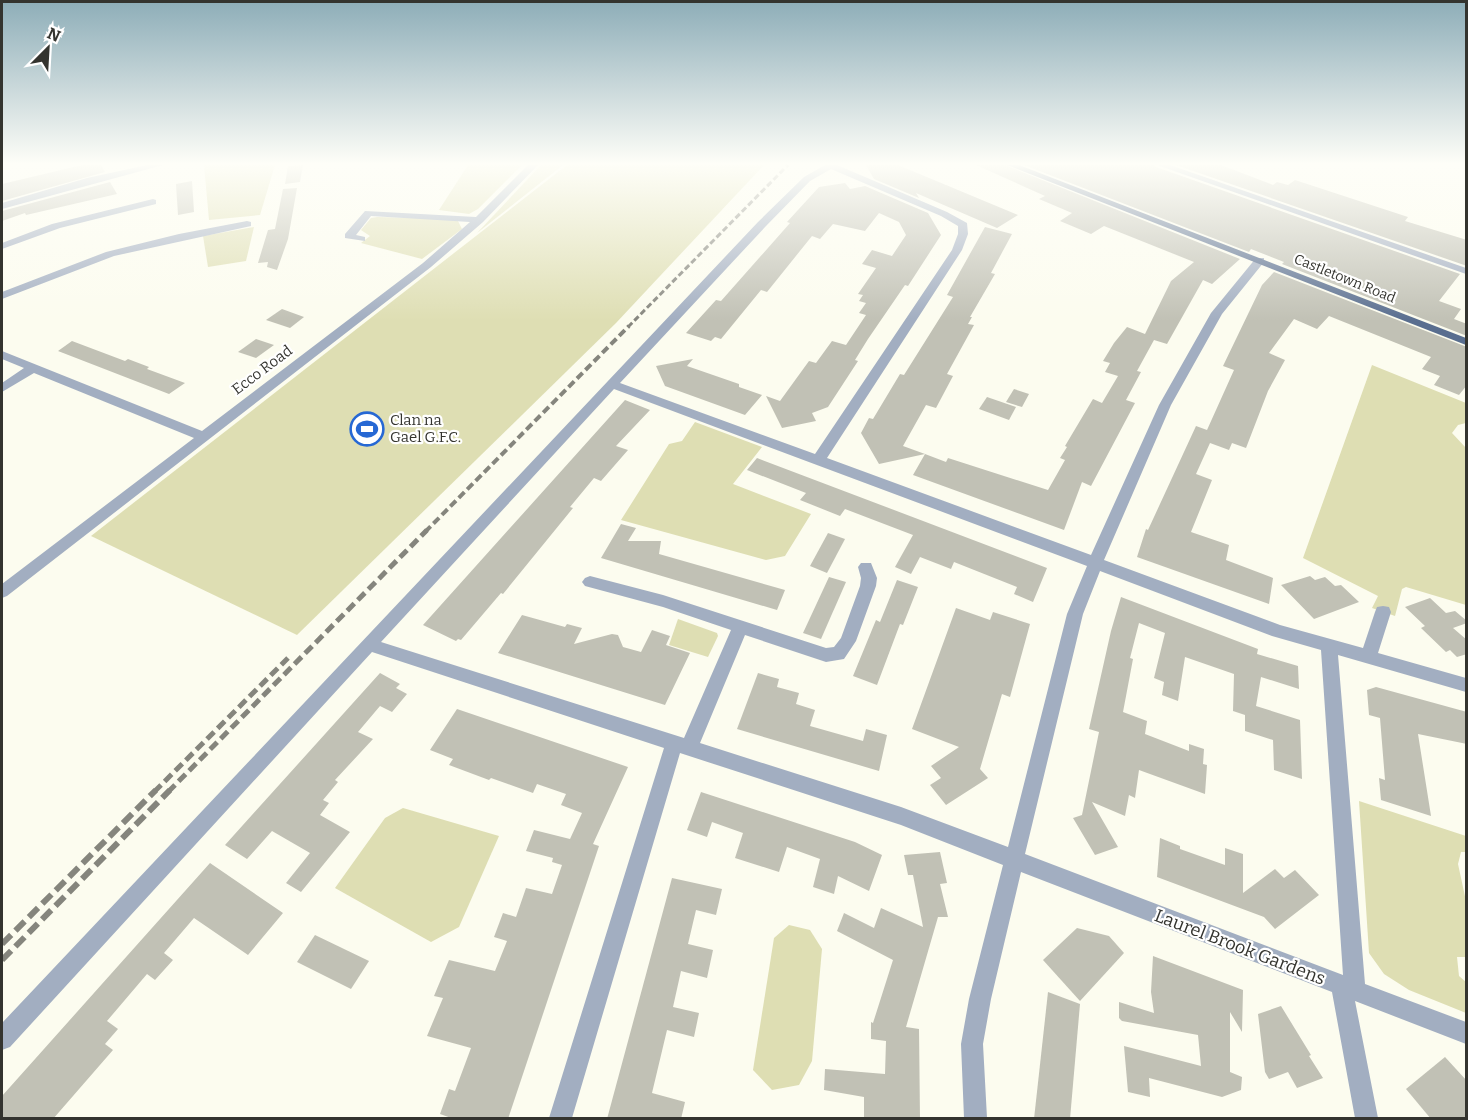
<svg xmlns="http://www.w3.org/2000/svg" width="1468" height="1120" viewBox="0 0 1468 1120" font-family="Bitter,serif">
  <rect width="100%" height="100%" fill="#fcfcef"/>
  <!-- green -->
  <g fill="#dedeb3">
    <path d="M204,165H275L260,215L209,220Z"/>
    <path d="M468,165H522L478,209L469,214L439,210Z"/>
    <path d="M541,165H563L477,233Z"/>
    <path d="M567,165H764L616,323L297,635L91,536Z"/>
    <path d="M377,217L457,219L462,229L422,259L361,243L370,236L361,230L371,218Z"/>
    <path d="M254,227L246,261L208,267L203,236Z"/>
    <path d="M1372,365L1466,403V423L1458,425L1452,433L1466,448V605L1406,587L1402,589L1395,616L1372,608L1378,596L1303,558Z"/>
    <path d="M695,422L762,447L733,484L811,514L785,556L766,560L621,520L669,444L682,441Z"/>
    <path d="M678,619L717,633L718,636L708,657L669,645Z"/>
    <path d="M1359,801L1466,836V852H1461L1458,864L1466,901V957H1457L1459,976L1466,982V1013L1409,990L1384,974L1369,953Z"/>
    <path d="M403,808L499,836L459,927L431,942L335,888L385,818Z"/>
    <path d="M789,925L810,930L822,949L812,1061L799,1085L772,1090L753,1070L774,938Z"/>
  </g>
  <!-- building -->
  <g fill="#c1c1b5">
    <path d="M82,165H101L105,172L2,201V184Z"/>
    <path d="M303,165L300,182L285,184L288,166Z"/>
    <path d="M866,165H898L1018,215L997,228L916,193L919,198L874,179Z"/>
    <path d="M976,165H1005L1240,259L1212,284L1203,280L1167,344L1154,340L1137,371L1141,372L1126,400L1135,403L1091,486L1082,482L1064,530L913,475L925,454L946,462L948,458L1048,490L1065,460L1060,458L1067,447L1065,446L1093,399L1102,403L1118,376L1105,372L1110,363L1103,361L1114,343L1127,327L1145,334L1171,281L1194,262L1104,226L1091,234L1060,221L1072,213L1039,199L1045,196Z"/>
    <path d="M1024,165H1155L1156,167L1460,274L1439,301L1461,309L1454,319L1467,324V336L1282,264L1284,262L1251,249L1249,252Z"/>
    <path d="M1176,165H1221L1273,185L1277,182L1288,185L1295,180L1408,217L1405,221L1467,240V266Z"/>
    <path d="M192,181L194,212L178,215L176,184Z"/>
    <path d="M110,182L117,194L26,215L25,213L2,221V211Z"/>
    <path d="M845,183L850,189L865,186L928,213L941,235L908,286L905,285L868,339L855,360L858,361L828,407L812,413L816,421L782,428L766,396L780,401L809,361L816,363L832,341L846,345L866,315L859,313L866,303L859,301L863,295L858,294L876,268L862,264L872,250L892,256L906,235L899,222L879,213L865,231L833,224L820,239L812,236L767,292L761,290L721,339L715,337L711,341L686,333L716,300L721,301L790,223L787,222L819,187Z"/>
    <path d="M297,188L288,239L277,270L267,267L268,262L258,263L268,230L275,229L283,189Z"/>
    <path d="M985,227L1012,234L991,273L995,274L970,317H972L968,324L974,325L947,374L953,376L936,408L926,405L903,446L925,454L879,464L861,433L869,418L873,419L900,374L904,375L953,297L947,295Z"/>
    <path d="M1274,272L1467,347V385L1459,395L1434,385L1440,376L1422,369L1431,357L1329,316L1317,329L1294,319L1269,353L1285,360L1268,391L1246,448L1232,443L1229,450L1210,443L1196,474L1212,480L1191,532L1229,545L1226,560L1273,578L1269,604L1137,557L1146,529L1148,530L1196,426L1207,430L1234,370L1223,366L1262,285Z"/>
    <path d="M282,309L304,317L290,328L266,320Z"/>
    <path d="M256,339L274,345L256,358L238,352Z"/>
    <path d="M72,341L125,361L128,359L149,367L147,369L185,383L169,394L58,351Z"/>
    <path d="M693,359L687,366L739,384V387L762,395L745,415L665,386L656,366Z"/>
    <path d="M1014,389L1029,394L1022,407L1006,402Z"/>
    <path d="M987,397L1016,407L1009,420L979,409Z"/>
    <path d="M625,400L650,410L616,446L628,450L601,481L594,478L570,507L573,508L503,594L501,593L461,640L458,639L456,641L423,625Z"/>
    <path d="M757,458L1047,568L1033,602L1014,594L1017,587L954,562L951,569L920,557L911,574L895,567L913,535L845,509L840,516L800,500L806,493L747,470Z"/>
    <path d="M621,524L636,528L628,541H661L659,554L785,590L777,610L601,558Z"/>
    <path d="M828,533L845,539L827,573L810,566Z"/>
    <path d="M1310,576L1315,580L1325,577L1335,586L1341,585L1359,602L1314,619L1281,585Z"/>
    <path d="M829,577L846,582L821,639L803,633Z"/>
    <path d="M897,580L918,587L903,625L900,624L877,685L853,676L876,620L880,622Z"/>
    <path d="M1121,597L1258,649L1257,654L1298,666L1299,689L1261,677L1256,706L1300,720L1302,779L1274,770L1273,740L1245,731V715L1233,711L1234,674L1185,657L1178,701L1162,695L1164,682L1154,678L1165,633L1139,623L1130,658L1133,659L1123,712L1147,721L1145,734L1189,751V744L1204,749L1203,764L1207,765L1205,794L1139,770L1135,798L1129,795L1125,816L1092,802L1118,847L1095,855L1073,818L1082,815L1099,732L1089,729L1111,631Z"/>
    <path d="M1430,598L1446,613L1455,611L1467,621V623L1453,628L1467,640V654L1457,657L1450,650L1446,652L1421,628L1425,626L1405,607Z"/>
    <path d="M956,608L990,620L993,612L1030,624L1010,697L1002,694L980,769L988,778L946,805L930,785L941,778L931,766L959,747L912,729Z"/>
    <path d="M522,615L565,627L567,624L582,628L574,644L612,634L618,635L623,647L641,652L652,630L670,636L666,645L690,653L665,705L498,653Z"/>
    <path d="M380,673L400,684L396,688L407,694L392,712L380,706L358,732L373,739L335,780L338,782L323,800L329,803L320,815L350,832L301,892L286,883L310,853L272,831L247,859L225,845Z"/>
    <path d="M758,673L779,679L777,687L799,693L796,704L815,710L810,726L863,741L866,729L887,735L879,771L737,729Z"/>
    <path d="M1376,687L1467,712V744L1418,734L1431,816L1381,800L1379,778L1385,780L1380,718L1369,715L1367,690Z"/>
    <path d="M457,709L628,767L593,844L599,846L508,1119H454L440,1114L449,1089L455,1091L471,1048L427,1036L443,998L434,996L449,960L495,971L507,941L494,937L503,913L516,917L526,888L552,894L562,865L552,862L553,858L526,851L534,830L570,839L582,813L561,805L566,794L537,784L533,793L491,778L489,780L449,765L453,759L430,750Z"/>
    <path d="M701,792L855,842L882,855L869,891L838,876L834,894L813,887L820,859L787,847L779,872L735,858L743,833L712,822L707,837L687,830Z"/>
    <path d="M1160,838L1180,846V849L1225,865V848L1243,854V893L1275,869L1284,878L1295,870L1319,895L1275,929L1264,917L1157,877Z"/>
    <path d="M940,852L947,883L940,884L948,917H938L906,1027L919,1029L920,1119H864V1097L824,1090L825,1069L885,1074L886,1041L871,1039V1022L873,1023L893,960L837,931L844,913L874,928L881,908L923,927L913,875H908L904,855Z"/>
    <path d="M210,863L283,913L248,955L194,918L164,953L173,960L155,980L147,974L107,1021L118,1029L105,1044L113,1050L53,1119H2V1096Z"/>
    <path d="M672,878L722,889L716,915L696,910L688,944L713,950L707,978L681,971L673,1007L699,1013L694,1037L667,1030L652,1093L685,1102L681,1119H607Z"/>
    <path d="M1077,928L1109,936L1124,953L1080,1001L1043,960Z"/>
    <path d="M315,935L369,961L351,989L297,962Z"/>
    <path d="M1153,956L1243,990L1242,1032L1230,1012V1072L1242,1077L1241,1090L1222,1097L1149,1078L1150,1097L1128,1092L1124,1046L1201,1066L1198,1035L1122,1021L1119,1018V1002L1154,1013L1151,992Z"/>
    <path d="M1048,992L1080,1004L1070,1119H1034Z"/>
    <path d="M1281,1006L1311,1055L1309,1056L1323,1078L1297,1088L1288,1072L1269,1079L1265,1072L1258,1014Z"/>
    <path d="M1445,1057L1467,1081V1119H1431L1406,1089Z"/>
  </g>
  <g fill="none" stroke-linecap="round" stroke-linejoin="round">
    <!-- minor -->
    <g fill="#a2aec1" fill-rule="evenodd">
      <path d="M147,165H163L2,209V203L87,178Z"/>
      <path d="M528,165H538L483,222L431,267L7,596L2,598V584L194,438L34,373L2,392V383L24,368L2,359V351L202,431L423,263L470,222L371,216L356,235L365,237V241L345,238V234L365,211L476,217Z"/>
      <path d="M825,165H837L947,212L967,223L968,234L962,250L827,458L1091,555L1159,405L1211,313L1256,258H1264V262L1222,314L1171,405L1104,560L1280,625L1363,648L1375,612L1377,607L1383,606L1389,607L1391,612L1378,653L1466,678V692L1338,655L1365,984L1466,1022V1044L1355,1001L1378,1118H1355L1332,992L1021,872L991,999L983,1044L987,1118H964L961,1044L969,999L1003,865L901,825L680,753L572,1118H549L664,748L372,652L10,1047L2,1050V1023L758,222L804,177ZM831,169L941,216L958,226V234L952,250L815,454L620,383L766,226L810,181ZM614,389L1087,566L1067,614L1008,847L901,807L700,743L745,635L826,662L844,659L856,641L876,586L877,578L871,563H861L858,567L861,578L860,586L841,638L834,647L826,648L663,595L590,576L585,578L582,582L585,586L663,607L731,630L684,738L381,642ZM1100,571L1272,636L1321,650L1343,975L1025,854L1083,614Z"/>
      <path d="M1157,165H1170L1466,268V274Z"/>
      <path d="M153,199L156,200V204L60,228L2,249V243L52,224Z"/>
      <path d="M247,221L251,222V226L114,256L2,299V292L106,252L179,234Z"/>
    </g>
    <!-- major -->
    <path fill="#596e8f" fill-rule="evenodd" d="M1007,165H1019L1466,338V345Z"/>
    <!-- rail-far3 -->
    <path stroke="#85857d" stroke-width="3" stroke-dasharray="6 3" stroke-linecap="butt" d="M628,327L788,165"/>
    <!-- rail-far2 -->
    <path stroke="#85857d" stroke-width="4" stroke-dasharray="8 4" stroke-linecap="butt" d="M425,532L629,326"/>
    <!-- rail-far1 -->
    <g stroke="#85857d" stroke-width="5" stroke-dasharray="10 5" stroke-linecap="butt">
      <path d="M154,792L288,658"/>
      <path d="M168,792L427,530"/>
    </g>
    <!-- rail -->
    <g stroke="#85857d" stroke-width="6" stroke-dasharray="13 6" stroke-linecap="butt">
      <path d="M2,944L156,790"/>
      <path d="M2,960L170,790"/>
    </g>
  </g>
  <!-- sky -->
  <linearGradient id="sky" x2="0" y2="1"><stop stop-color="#8dadb8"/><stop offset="0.51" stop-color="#fefef8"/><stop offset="1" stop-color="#fefef8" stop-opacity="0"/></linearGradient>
  <rect width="1468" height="321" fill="url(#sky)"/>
  <!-- icons -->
  <defs>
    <g id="stadium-ring" transform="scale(1.725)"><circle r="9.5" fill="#fff" stroke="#2668d4" stroke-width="1.5"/><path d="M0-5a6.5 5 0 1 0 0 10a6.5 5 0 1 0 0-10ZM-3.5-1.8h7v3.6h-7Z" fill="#2668d4"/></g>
  </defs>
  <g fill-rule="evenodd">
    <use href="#stadium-ring" x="367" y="429"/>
  </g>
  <g text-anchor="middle" stroke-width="4.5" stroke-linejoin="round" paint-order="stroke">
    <!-- far-street labels -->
    <g font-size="14" fill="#34342f" stroke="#fff">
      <text transform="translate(1345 278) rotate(22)" y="5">Castletown Road</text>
    </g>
    <!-- street labels -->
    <g font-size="15" fill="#34342f" stroke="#fff">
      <text transform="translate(262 370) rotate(-37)" y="5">Ecco Road</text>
    </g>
    <!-- poi labels -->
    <g font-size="15" fill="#34342f" stroke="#fff" text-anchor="start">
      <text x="390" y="425">Clan na<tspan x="390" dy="17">Gael G.F.C.</tspan></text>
    </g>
    <!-- near-street labels -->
    <g font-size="18" fill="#34342f" stroke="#fff">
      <text transform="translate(1240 947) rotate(21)" y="6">Laurel Brook Gardens</text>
    </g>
  </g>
  <!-- border -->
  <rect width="1468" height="1120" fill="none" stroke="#34342f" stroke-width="6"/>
  <!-- north arrow -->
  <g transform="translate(48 48) rotate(24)" stroke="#ffffff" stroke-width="4.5" paint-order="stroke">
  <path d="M0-4.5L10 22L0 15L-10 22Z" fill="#34342f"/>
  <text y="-9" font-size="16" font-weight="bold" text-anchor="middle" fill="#34342f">N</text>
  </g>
</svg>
